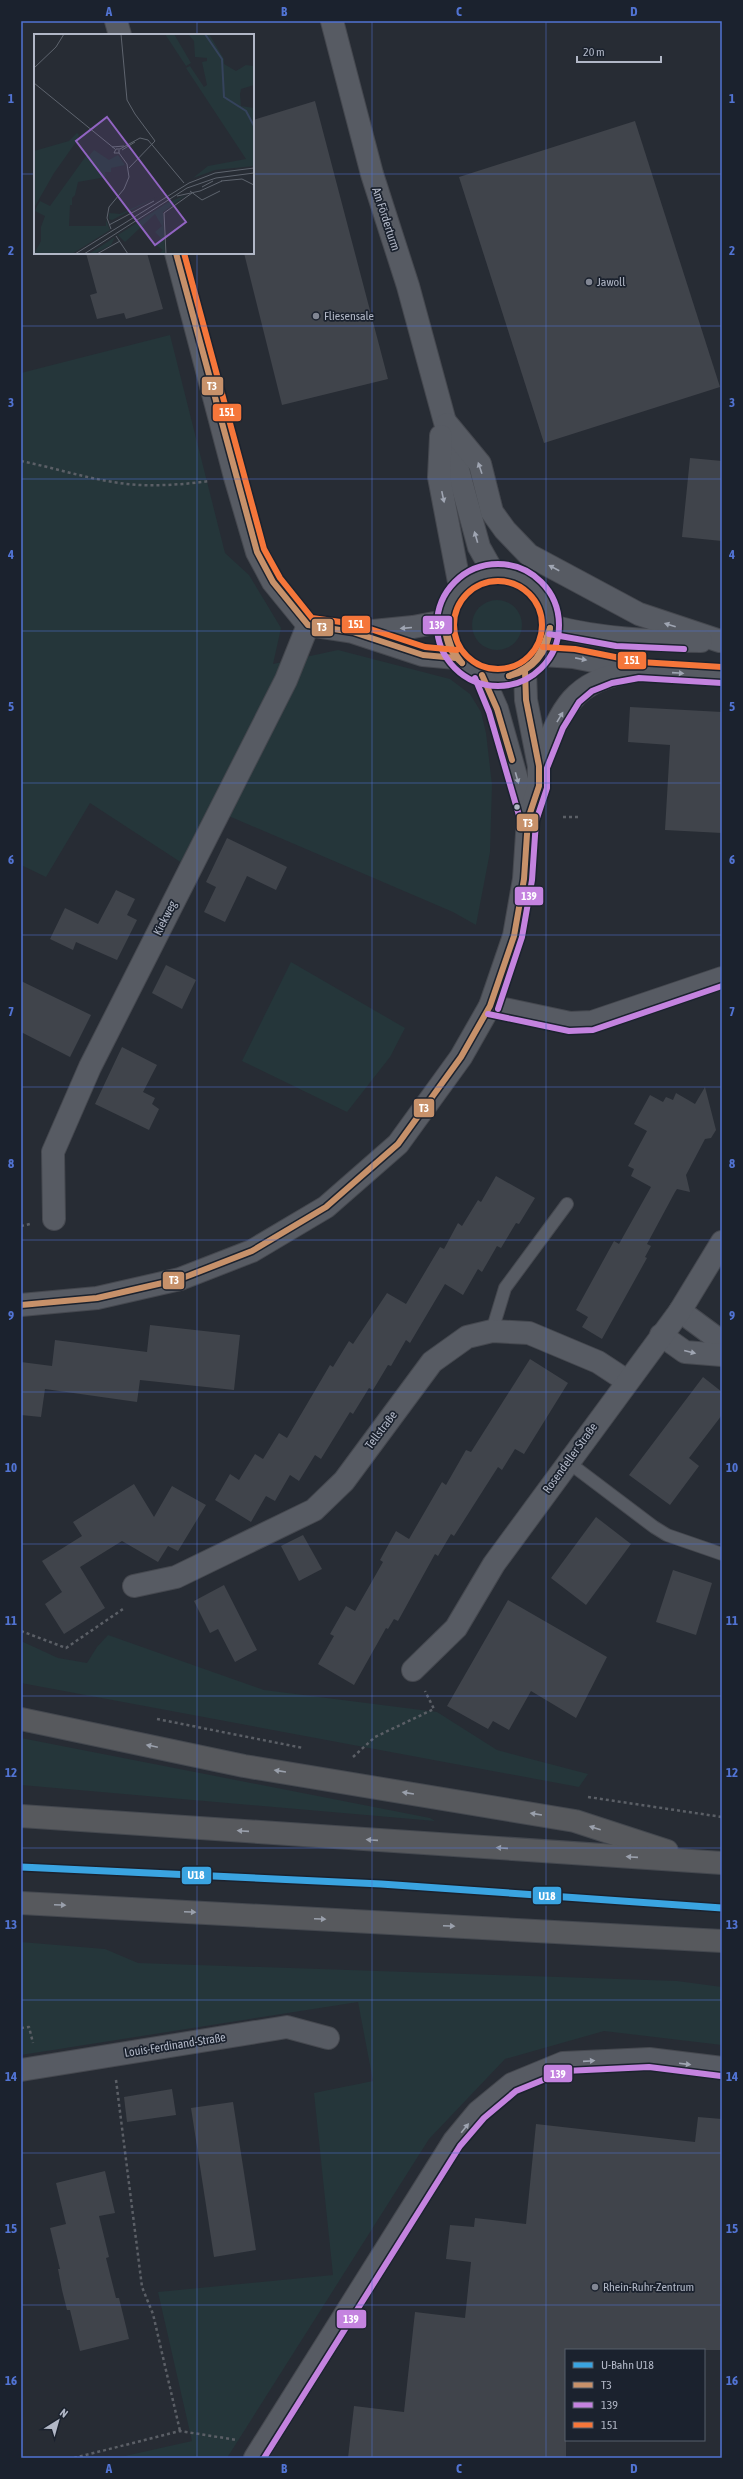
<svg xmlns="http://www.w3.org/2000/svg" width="743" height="2479" viewBox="0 0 743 2479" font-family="'Asap Condensed',sans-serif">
  <rect width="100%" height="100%" fill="#272c34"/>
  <!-- green -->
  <g fill="#25363a">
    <path d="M170,335L225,553L249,575L281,628L273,664L338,650L450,679L470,694L481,712L486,733L492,785L490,852L476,925L453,912L224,814L182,863L90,803L46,877L21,865V373Z"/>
    <circle cx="497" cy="625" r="25"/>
    <path d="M291,962L405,1028L390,1057L347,1112L242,1061Z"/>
    <path d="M108,1635L264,1690L437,1712L497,1750L588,1774L579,1787L21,1683V1641L58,1658L87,1663L97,1647Z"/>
    <path d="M21,1738L430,1818L435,1821L21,1785Z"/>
    <path d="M21,1942L105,1949L138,1963L677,1981L722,1987V2045L604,2031L505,2059L429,2139L227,2458H116L192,2441L158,2292L333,2275L314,2093L373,2081L358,2002L21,2055Z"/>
  </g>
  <!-- building -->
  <g fill="#40444b">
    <path d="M315,101L388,379L282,405L244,253H253V120Z"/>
    <path d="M635,121L720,387L544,443L459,177Z"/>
    <path d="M86,253H147L163,309L126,319L124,313L97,319L90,295L97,293Z"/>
    <path d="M690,458L722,461V541L682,537Z"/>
    <path d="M630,707L722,712V833L665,830L670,745L628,742Z"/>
    <path d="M227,838L287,867L276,890L247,876L225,922L204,912L216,887L206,882Z"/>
    <path d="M116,890L135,899L127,915L137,920L117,960L76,942L73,950L50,939L65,908L98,924Z"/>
    <path d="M166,965L196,980L182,1009L152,993Z"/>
    <path d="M21,981L91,1015L70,1057L21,1032Z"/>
    <path d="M122,1047L157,1065L143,1092L155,1098L152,1104L159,1109L149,1130L95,1104Z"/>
    <path d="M705,1087L716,1130L711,1138L705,1139L686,1175L690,1192L677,1189L675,1192L647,1244L651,1246L645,1257L647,1258L602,1339L582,1327L588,1317L576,1310L614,1241L619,1244L651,1187L631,1176L634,1169L628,1166L647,1131L634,1124L650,1095L663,1102L666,1097L673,1100L676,1093L695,1104Z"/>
    <path d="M496,1176L535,1198L519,1224L516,1223L501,1248L497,1246L482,1272L478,1269L463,1295L445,1284L410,1343L406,1340L391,1366L388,1365L373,1390L369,1388L353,1414L350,1412L321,1459L315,1455L299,1481L290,1475L275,1501L266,1496L251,1522L215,1500L230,1474L239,1480L255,1454L263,1459L279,1433L287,1438L330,1365L333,1367L349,1341L353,1344L387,1293L406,1304L440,1247L444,1249L458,1223L462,1226L478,1200L481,1202Z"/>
    <path d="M150,1325L240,1335L234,1390L140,1380L137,1402L45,1389L41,1417L21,1415V1362L52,1366L55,1340L147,1352Z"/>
    <path d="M530,1359L568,1383L524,1454L515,1449L502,1470L498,1467L454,1536L451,1534L438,1556L435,1554L398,1621L394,1619L388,1629L386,1628L354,1685L318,1664L334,1636L330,1634L346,1606L355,1611L383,1562L380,1560L396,1531L409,1539L442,1482L446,1485L466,1450L471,1452Z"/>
    <path d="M703,1377L722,1392V1415L689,1458L699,1466L670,1505L629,1475Z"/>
    <path d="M134,1484L154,1517L172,1486L206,1505L178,1551L168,1546L158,1562L122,1541L80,1567L105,1608L64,1634L45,1604L62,1592L42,1561L82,1536L73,1522Z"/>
    <path d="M596,1517L631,1544L586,1605L551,1578Z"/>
    <path d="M303,1535L322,1569L299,1581L281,1546Z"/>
    <path d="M673,1570L712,1583L696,1635L656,1622Z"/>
    <path d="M224,1585L257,1650L235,1662L218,1629L210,1633L194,1601Z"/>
    <path d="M508,1600L607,1657L576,1718L531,1691L509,1730L493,1721L488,1729L447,1706Z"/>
    <path d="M172,2089L176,2115L127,2122L124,2097Z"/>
    <path d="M233,2102L256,2250L214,2257L191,2108Z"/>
    <path d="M698,2117L722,2119V2350H566V2458H348L354,2406L404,2412L415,2312L465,2318L471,2262L446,2259L450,2225L474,2227L475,2218L526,2224L536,2124L695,2142Z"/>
    <path d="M105,2171L115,2213L99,2216L109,2257L106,2258L116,2298H119L129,2339L80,2351L70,2310H67L62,2290L58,2269H60L50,2228L66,2224L56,2183Z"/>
  </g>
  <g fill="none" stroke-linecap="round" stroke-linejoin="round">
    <!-- service casing -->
    <g stroke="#45484f" stroke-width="14">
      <g id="service">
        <path d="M492,1331L505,1288L567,1204"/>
        <path d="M568,1462L654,1527L667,1535L722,1554"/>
      </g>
    </g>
    <!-- minor casing -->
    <g stroke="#45484f" stroke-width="24">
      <g id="minor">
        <path d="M116,21L120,35"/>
        <path d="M176,253L235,477L257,552L273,582L308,625L353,632L423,655L456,658"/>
        <path d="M363,632L413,627L445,621"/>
        <path d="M54,1219L53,1152L90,1067L286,680L308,625"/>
        <path d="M680,1311L722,1342"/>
        <path d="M661,1335L685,1352L722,1355"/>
        <path d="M134,1586L176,1577L314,1510L344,1481L432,1362L467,1337L492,1331L529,1333L598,1362L627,1381"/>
        <path d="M413,1670L456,1628L494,1564L680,1311L722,1242"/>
        <path d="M21,2070L287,2027L328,2038"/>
      </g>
    </g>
    <!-- tertiary casing -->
    <g stroke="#45484f" stroke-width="24">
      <g id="tertiary">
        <path d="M332,21L372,174L408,286L479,547L493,572"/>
        <path d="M447,424L480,464L492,512L505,530L529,555L639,614L720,641"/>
        <path d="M441,436L439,477L460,587"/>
        <circle cx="498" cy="625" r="53"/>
        <path d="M551,626C601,639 650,641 701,641"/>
        <path d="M542,655L573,657L639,670L722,675"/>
        <path d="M482,675L497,709L528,819"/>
        <path d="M539,766C560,714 569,681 630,672"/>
        <path d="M490,1006L570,1023L592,1022L722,978"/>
        <path d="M21,1305L97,1298L180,1279L252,1251L326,1207L398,1144L461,1057L490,1006L514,936L524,879L528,819L539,786V766L526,700L525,671"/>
        <path d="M255,2458L454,2141L478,2112L512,2084L563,2063L649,2059L722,2068"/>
      </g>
    </g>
    <!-- motorway casing -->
    <g stroke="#44484f" stroke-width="24">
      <g id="motorway">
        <path d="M21,1719L244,1766L575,1821L667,1851"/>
        <path d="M21,1816L722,1863"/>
        <path d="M21,1903L722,1941"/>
      </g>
    </g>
    <!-- path -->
    <g stroke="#5b5f66" stroke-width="2.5" stroke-dasharray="3 3" stroke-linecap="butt">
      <path d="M21,461C60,469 100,483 140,485C164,486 187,484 210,481"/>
      <path d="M563,817H578"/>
      <path d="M21,1226L30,1224"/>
      <path d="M21,1631L66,1648L123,1609"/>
      <path d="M157,1719L303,1748"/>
      <path d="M353,1757L375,1737L434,1709L425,1691"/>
      <path d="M588,1797L722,1817"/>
      <path d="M21,2028L29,2027L33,2043"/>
      <path d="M116,2080L142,2287L153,2314L180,2431"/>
      <path d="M74,2458L180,2431L237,2440"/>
    </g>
    <!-- service -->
    <use href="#service" stroke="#575b63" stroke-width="12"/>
    <!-- minor -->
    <use href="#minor" stroke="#575b63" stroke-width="22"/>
    <!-- tertiary -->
    <use href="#tertiary" stroke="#575b63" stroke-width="22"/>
    <!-- motorway -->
    <use href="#motorway" stroke="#57595d" stroke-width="22"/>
    <!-- bus-1 casing -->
    <g stroke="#1b222e" stroke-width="9">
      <g id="bus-1">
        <path d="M176,253L257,552L273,582L308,625L353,632L423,655L456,658"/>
        <path d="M445,628L452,649L462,663"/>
        <path d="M445,628C446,642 451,654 462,663"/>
        <path d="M482,675L497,709L512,760"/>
        <path d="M509,676C536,665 541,655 550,628"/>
        <path d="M509,676C533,671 548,652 550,628"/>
        <path d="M21,1305L97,1298L180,1279L252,1251L326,1207L398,1144L461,1057L490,1006L514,936L524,879L528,819L539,786V766L526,700L525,671"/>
      </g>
    </g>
    <!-- bus-2 casing -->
    <g stroke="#1b222e" stroke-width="9">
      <g id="bus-2">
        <circle cx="498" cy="625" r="61"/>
        <path d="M549,634L616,646L684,649"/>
        <path d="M475,678L489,712L520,819"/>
        <path d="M498,1009L522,937L532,880L536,821L547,788V768L563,728L579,702L592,691L612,683L639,678L722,683"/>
        <path d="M488,1014L569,1031L593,1030L722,986"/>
        <path d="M264,2458L460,2146L484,2118L516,2091L565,2071L649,2067L721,2076"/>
      </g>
    </g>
    <!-- bus-3 casing -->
    <g stroke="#1b222e" stroke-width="9">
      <g id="bus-3">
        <path d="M184,253L264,549L280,578L312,618L355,624L425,647L457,650"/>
        <circle cx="498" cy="625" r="44"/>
        <path d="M543,647L575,649L640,662L722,667"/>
      </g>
    </g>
    <!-- bus-1 -->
    <use href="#bus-1" stroke="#c7916a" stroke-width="6"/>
    <!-- bus-2 -->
    <use href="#bus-2" stroke="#c483df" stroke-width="6"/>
    <!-- bus-3 -->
    <use href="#bus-3" stroke="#f5763a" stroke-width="6"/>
    <!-- metro-1 casing -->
    <g stroke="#1b222e" stroke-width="10">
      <path id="metro-1" d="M21,1867L381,1884L722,1908"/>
    </g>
    <!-- metro-1 -->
    <use href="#metro-1" stroke="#3aa4e1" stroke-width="7"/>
  </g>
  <!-- one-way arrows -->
  <defs><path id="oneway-solid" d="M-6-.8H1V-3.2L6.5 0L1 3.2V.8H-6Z"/></defs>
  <g fill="#9fa5b2">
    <use href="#oneway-solid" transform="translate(480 468) rotate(-109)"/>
    <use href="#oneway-solid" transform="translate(443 497) rotate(78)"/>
    <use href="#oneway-solid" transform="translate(476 537) rotate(-106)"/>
    <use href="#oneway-solid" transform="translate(554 568) rotate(-152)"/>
    <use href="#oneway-solid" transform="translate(670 625) rotate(-162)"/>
    <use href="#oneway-solid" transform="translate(406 628) rotate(175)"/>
    <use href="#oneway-solid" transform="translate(581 659) rotate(11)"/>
    <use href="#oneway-solid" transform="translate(678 673) rotate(4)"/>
    <use href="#oneway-solid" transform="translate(560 717) rotate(-59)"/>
    <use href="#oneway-solid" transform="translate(517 778) rotate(74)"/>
    <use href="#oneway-solid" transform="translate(690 1352) rotate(14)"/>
    <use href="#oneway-solid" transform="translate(589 2061) rotate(-4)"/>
    <use href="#oneway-solid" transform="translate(685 2064) rotate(7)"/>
    <use href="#oneway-solid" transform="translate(465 2128) rotate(-51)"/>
  </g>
  <g fill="#9aa0ac">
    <use href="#oneway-solid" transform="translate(152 1746) rotate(-168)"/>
    <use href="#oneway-solid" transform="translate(280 1771) rotate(-171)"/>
    <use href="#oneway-solid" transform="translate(408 1793) rotate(-171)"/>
    <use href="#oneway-solid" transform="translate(536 1814) rotate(-171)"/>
    <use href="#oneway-solid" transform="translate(595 1828) rotate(-162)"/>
    <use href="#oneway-solid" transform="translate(243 1831) rotate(-176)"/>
    <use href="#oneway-solid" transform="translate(372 1840) rotate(-176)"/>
    <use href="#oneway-solid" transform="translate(502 1848) rotate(-176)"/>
    <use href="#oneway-solid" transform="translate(632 1857) rotate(-176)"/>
    <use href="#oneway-solid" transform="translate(60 1905) rotate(3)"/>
    <use href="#oneway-solid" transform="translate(190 1912) rotate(3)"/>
    <use href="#oneway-solid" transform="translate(320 1919) rotate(3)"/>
    <use href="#oneway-solid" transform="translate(449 1926) rotate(3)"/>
  </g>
  <!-- grid -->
  <path fill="none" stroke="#5173d2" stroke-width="1" stroke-opacity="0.55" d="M197,21V35M372,21V2458M546,21V2458M21,174H35M253,174H722M197,253V2458M21,326H722M21,479H722M21,631H722M21,783H722M21,935H722M21,1087H722M21,1240H722M21,1392H722M21,1544H722M21,1696H722M21,1848H722M21,2000H722M21,2153H722M21,2305H722"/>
  <!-- markers -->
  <g fill="#818693" stroke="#1b222e" stroke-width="1.5">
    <circle cx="589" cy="282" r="4"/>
    <circle cx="316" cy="316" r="4"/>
    <circle cx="595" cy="2287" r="4"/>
  </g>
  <circle fill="#b1b7c6" stroke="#1b222e" stroke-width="1.5" cx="517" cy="807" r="3.5"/>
  <g text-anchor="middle" stroke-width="3.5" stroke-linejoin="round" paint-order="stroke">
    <!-- street labels -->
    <g font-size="12" fill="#b1b7c6" stroke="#1b222e">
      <text transform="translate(386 219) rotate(72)" y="4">Am Förderturm</text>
      <text transform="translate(165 918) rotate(-63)" y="4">Kiekweg</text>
      <text transform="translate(381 1430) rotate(-53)" y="4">Tellstraße</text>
      <text transform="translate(570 1458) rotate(-54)" y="4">Rosendeller Straße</text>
      <text transform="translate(175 2045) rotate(-9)" y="4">Louis-Ferdinand-Straße</text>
    </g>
    <!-- poi labels -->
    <g font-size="12" fill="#b1b7c6" stroke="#1b222e" text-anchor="start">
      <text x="597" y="286">Jawoll</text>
      <text x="324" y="320">Fliesensale</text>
      <text x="603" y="2291">Rhein-Ruhr-Zentrum</text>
    </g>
  </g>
  <!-- overview -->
  <g transform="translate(34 34)">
    <rect width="220" height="220" fill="#272c34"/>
    <path d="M131,0H140L157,29L152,32ZM154,0H175L190,25V30L202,37L212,31L220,32V51L207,55L206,60L207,72L220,74V132L181,136L159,144L174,132L212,125L152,34L156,32L170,53L173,51L168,28L173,27V24L161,23L160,7ZM43,99L45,101L42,108L20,139L0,174V117L35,107ZM60,116L75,126L84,121L91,131L77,134V138H71L72,143L44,148L41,161L38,164V171H36L35,192H72V186L76,196L38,220H0L7,207V193L11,182L1,177L3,172L6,167L16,172L52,122L54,123ZM152,161L129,178L131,220H125L129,216L122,211L127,204L121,198L128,192L121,180L91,208L84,201L133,169ZM123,163L78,186L75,185V179L86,180ZM81,203L77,211L60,220H55Z" fill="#25363a"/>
    <path fill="none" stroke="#35435c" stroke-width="2" d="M171,0L188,25L190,63L212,77L220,92"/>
    <path fill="none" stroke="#5e646e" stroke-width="1" d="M87,0L93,66L101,80L121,107L95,134M0,34L22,13L30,0M0,49L81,115M78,113L90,112M85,116V119H80L82,115H86L106,104L114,106L150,149M88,116L101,108M187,147L208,145L220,151M168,153L179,147M156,157L168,166L186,157M143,162L166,157L188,147M75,191L120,167M77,195L73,184L75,173L90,155L95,143L93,130L85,119M82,202L94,220M41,220L155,149L181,139L220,134M50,220L153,154L182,144L220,139M63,220L86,207M132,220L130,179L158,159"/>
    <path fill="#9164c2" fill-opacity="0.15" stroke="#9164c2" stroke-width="2" d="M73,83L152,188L121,211L42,107Z"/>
    <rect width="220" height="220" fill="none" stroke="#b1b7c6" stroke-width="2"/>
  </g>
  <g stroke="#1b222e" stroke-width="1.5">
    <rect x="201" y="376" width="23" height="20" rx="4" fill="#c7916a"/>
    <rect x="212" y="403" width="30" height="19" rx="4" fill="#f5763a"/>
    <rect x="341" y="615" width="30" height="19" rx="4" fill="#f5763a"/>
    <rect x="422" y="615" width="31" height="20" rx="4" fill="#c483df"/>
    <rect x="311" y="618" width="23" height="19" rx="4" fill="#c7916a"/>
    <rect x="617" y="651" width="30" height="19" rx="4" fill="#f5763a"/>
    <rect x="516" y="813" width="23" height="19" rx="4" fill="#c7916a"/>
    <rect x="514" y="886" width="30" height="20" rx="4" fill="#c483df"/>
    <rect x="413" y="1098" width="22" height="20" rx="4" fill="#c7916a"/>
    <rect x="162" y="1271" width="23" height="19" rx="4" fill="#c7916a"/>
    <rect x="181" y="1866" width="31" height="19" rx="4" fill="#3aa4e1"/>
    <rect x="532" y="1886" width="30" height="19" rx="4" fill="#3aa4e1"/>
    <rect x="543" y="2064" width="30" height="19" rx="4" fill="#c483df"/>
    <rect x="336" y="2309" width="31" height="20" rx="4" fill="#c483df"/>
  </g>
  <g font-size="11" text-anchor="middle" font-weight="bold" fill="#fff">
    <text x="212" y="390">T3</text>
    <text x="227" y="416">151</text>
    <text x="356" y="628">151</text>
    <text x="437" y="629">139</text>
    <text x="322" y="631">T3</text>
    <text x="632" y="664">151</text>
    <text x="528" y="827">T3</text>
    <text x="529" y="900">139</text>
    <text x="424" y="1112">T3</text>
    <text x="174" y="1284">T3</text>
    <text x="196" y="1879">U18</text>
    <text x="547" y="1900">U18</text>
    <text x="558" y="2078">139</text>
    <text x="351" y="2323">139</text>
  </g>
  <!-- border -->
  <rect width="743" height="2479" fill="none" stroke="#1b222e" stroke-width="44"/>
  <!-- legend -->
  <rect x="565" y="2349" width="140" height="92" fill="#1b222e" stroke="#575e6b"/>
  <rect x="573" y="2362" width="20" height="6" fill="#3aa4e1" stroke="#575e6b"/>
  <text x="601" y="2369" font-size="12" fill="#b1b7c6">U-Bahn U18</text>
  <rect x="573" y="2382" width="20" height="6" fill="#c7916a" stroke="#575e6b"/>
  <text x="601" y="2389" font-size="12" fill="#b1b7c6">T3</text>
  <rect x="573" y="2402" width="20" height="6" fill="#c483df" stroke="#575e6b"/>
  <text x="601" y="2409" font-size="12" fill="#b1b7c6">139</text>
  <rect x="573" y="2422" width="20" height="6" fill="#f5763a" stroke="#575e6b"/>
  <text x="601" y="2429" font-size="12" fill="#b1b7c6">151</text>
  <!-- north arrow -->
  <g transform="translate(58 2421) rotate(37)" stroke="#1b222e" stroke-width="3" paint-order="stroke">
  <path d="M0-3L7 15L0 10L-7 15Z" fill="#b1b7c6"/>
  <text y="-6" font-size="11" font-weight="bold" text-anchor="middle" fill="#b1b7c6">N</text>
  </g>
  <!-- scale -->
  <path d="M577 56v6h84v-6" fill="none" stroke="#b1b7c6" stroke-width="2"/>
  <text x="583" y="56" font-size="12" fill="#b1b7c6" stroke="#1b222e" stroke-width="3" paint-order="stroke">20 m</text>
  <rect x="22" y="22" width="699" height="2435" fill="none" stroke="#5173d2" stroke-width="1.5"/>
  <g font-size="13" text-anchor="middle" font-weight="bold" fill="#5173d2">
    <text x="109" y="16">A</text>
    <text x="284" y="16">B</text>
    <text x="459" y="16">C</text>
    <text x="634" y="16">D</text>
    <text x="11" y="103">1</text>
    <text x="732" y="103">1</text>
    <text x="11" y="255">2</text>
    <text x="732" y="255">2</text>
    <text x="11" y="407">3</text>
    <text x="732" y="407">3</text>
    <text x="11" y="559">4</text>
    <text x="732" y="559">4</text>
    <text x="11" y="711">5</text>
    <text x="732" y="711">5</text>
    <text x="11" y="864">6</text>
    <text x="732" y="864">6</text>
    <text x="11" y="1016">7</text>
    <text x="732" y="1016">7</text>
    <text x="11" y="1168">8</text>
    <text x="732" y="1168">8</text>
    <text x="11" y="1320">9</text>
    <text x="732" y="1320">9</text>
    <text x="11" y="1472">10</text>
    <text x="732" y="1472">10</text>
    <text x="11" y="1625">11</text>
    <text x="732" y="1625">11</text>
    <text x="11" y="1777">12</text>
    <text x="732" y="1777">12</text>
    <text x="11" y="1929">13</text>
    <text x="732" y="1929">13</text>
    <text x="11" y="2081">14</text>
    <text x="732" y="2081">14</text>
    <text x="11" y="2233">15</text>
    <text x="732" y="2233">15</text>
    <text x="11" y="2385">16</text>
    <text x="732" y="2385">16</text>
    <text x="109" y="2473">A</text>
    <text x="284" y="2473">B</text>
    <text x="459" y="2473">C</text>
    <text x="634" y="2473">D</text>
  </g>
</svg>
